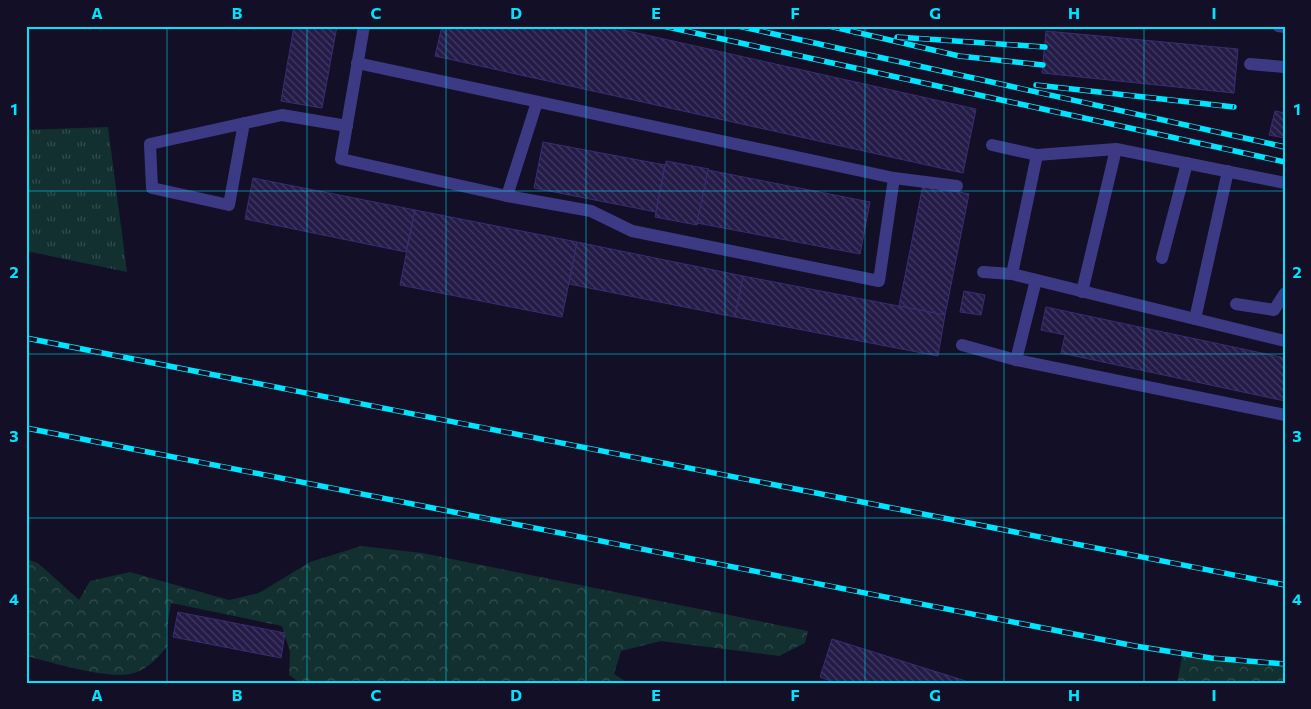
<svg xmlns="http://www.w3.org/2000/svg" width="1311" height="709" viewBox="0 0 1311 709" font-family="Commissioner,sans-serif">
  <defs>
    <pattern id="grass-tufts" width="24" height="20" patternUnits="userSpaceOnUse" patternTransform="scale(1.25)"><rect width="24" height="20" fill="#12302f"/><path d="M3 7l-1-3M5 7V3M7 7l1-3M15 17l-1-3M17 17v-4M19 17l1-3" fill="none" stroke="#344d4e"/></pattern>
    <pattern id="forest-crowns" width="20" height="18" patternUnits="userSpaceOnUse" patternTransform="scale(1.25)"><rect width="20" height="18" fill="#12302f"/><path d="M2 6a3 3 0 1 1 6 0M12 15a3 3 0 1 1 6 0" fill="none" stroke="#344d4e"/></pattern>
    <pattern id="building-back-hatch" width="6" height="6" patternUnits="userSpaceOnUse" patternTransform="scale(1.25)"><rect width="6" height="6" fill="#241b47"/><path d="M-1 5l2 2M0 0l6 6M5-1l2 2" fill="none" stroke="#433b63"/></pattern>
  </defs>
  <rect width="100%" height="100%" fill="#130f26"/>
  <!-- grass -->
  <path fill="url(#grass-tufts)" d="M108,127L127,272L26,251V130Z"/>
  <!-- forest -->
  <g fill="url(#forest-crowns)">
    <path d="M361,546L422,553L808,631L805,643L779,656L661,641L621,651L614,674L628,683H300L289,675L290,652L282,626L171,603L166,634L167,646C158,658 149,668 134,673C112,681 50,662 26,656V559L38,563L79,600L90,581L130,572L229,600L259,593L310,562Z"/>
    <path d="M1182,656L1285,667V683H1177Z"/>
  </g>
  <!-- building -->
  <g fill="url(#building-back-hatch)" stroke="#3b2d73">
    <path d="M294,26H337L322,108L281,101Z"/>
    <path d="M442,26H606L976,109L963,173L435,56Z"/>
    <path d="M1046,31L1238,49L1234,93L1042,73Z"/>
    <path d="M1275,111L1285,113V138L1269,135Z"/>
    <path d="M543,142L665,165L656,212L534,188Z"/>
    <path d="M666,161L709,169L697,225L655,217Z"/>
    <path d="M708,170L870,202L860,254L697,223Z"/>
    <path d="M253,178L415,210L406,252L245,219Z"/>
    <path d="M923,185L969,194L945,315L899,306Z"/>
    <path d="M415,210L577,242L562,317L400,285Z"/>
    <path d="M577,242L743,276L735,317L569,284Z"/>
    <path d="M743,276L945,315L938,356L735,317Z"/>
    <path d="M964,291L985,295L981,315L960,312Z"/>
    <path d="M1046,307L1285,358V401L1061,353L1065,335L1041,330Z"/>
    <path d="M178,612L285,633L281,658L173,637Z"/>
    <path d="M832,639L972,683H836L820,677Z"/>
  </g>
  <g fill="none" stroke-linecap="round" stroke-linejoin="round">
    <!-- minor -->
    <g stroke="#3d3a85" stroke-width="12">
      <path d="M1278,26L1285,27"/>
      <path d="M357,63L894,178L879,281L632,231L591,211L507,196L341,159L364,26"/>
      <path d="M1250,64L1285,67"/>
      <path d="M244,123L229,205L152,188L150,144L282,115L347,126"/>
      <path d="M992,145L1037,155"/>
      <path d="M894,178L957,186"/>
      <path d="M1285,183L1116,149L1037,155L1012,274L1285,341"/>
      <path d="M507,196L537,102"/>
      <path d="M1162,258L1187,163"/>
      <path d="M983,272L1012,274"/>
      <path d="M1036,280L1016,360L1285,415"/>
      <path d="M1082,292L1116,149"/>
      <path d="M1236,304L1274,310L1285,293"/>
      <path d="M1195,319L1228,171"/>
      <path d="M962,345L1016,360"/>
    </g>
    <!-- rail casing -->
    <g stroke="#00e5ff" stroke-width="5.5">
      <g id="rail">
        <path d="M663,26L1285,162"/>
        <path d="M738,26L1285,147"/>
        <path d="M829,26L959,56L1043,65"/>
        <path d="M897,37L1045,47"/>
        <path d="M1036,85L1234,107"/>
        <path d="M26,338L1285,585"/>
        <path d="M26,428L1135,646L1211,658L1285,664"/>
      </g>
    </g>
    <!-- rail -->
    <use href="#rail" stroke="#130f26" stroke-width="4" stroke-dasharray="11" stroke-linecap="butt"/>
  </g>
  <!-- grid -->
  <path fill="none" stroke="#00e5ff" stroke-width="1" stroke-opacity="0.55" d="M167,26V683M307,26V683M446,26V683M586,26V683M725,26V683M865,26V683M1004,26V683M1144,26V683M26,191H1285M26,354H1285M26,518H1285"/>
  <!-- border -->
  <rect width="1311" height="709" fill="none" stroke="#130f26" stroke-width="55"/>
  <rect x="28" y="28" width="1256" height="654" fill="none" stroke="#00e5ff" stroke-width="2"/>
  <g font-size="16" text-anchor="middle" font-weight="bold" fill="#00e5ff">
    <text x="97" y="19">A</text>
    <text x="237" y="19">B</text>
    <text x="376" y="19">C</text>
    <text x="516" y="19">D</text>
    <text x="656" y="19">E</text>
    <text x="795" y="19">F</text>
    <text x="935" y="19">G</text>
    <text x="1074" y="19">H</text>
    <text x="1214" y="19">I</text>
    <text x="14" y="115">1</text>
    <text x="1297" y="115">1</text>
    <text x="14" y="278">2</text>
    <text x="1297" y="278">2</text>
    <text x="14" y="442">3</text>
    <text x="1297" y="442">3</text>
    <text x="14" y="605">4</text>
    <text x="1297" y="605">4</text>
    <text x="97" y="701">A</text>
    <text x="237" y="701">B</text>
    <text x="376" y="701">C</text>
    <text x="516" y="701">D</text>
    <text x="656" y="701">E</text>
    <text x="795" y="701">F</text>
    <text x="935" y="701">G</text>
    <text x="1074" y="701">H</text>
    <text x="1214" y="701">I</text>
  </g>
</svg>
